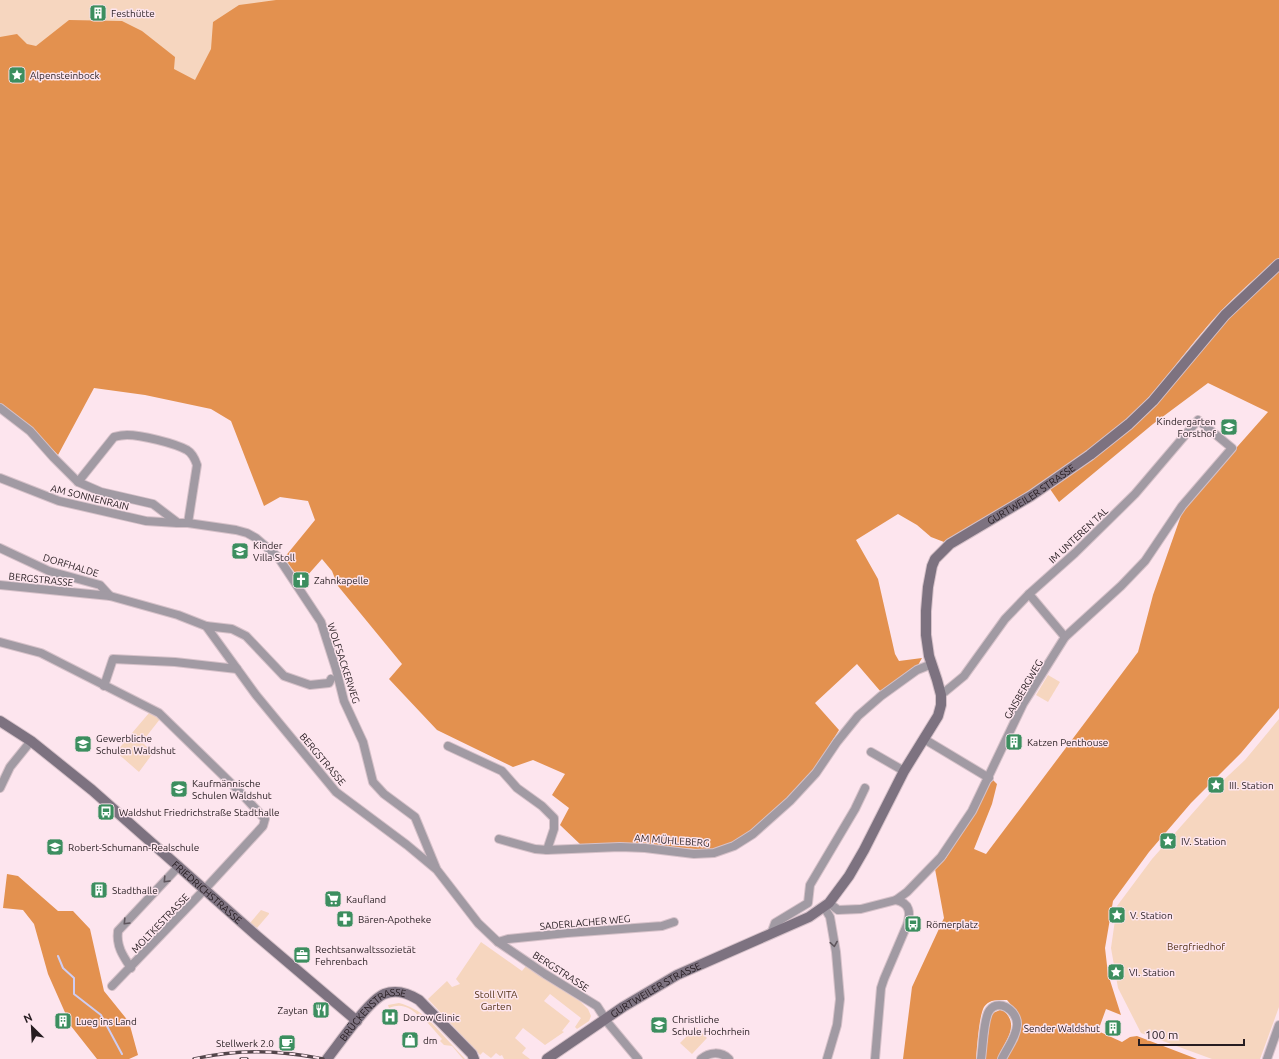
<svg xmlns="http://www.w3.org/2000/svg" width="1279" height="1059" viewBox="0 0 1279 1059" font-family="Ubuntu,sans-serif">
  <rect width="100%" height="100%" fill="#fde5ee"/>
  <!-- green -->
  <g fill="#f6d6bf">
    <path d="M0,0H453L197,85L0,109Z"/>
    <path d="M1048,675L1060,682L1048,702L1036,695Z"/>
    <path d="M149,713L160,719L142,742L153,753L139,772L116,752Z"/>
    <path d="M1279,719V1007L1260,1059H1212L1141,1033L1118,988L1111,948L1117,906L1152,859L1214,789L1245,760Z"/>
    <path d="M261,910L269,913V914L257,928L250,923Z"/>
    <path d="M481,942L522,971L526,966L581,1002L588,1009L591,1016L589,1021L577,1029L575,1027L581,1018L550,994L544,1001L570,1021L562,1031L564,1032L545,1045L523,1028L515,1038L526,1048L522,1053L530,1059H504L502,1055L500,1056L496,1053L491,1058L483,1052L480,1055L428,999L447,981L452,987L460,984L456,979Z"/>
    <path d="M399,1003C410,1006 420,1011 428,1020H429L465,1059H463L452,1046L444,1045L440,1041L442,1039L419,1013L418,1015C409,1007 401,1003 389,1008L388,1005Z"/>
    <path d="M696,1027L707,1038L692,1054L680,1043Z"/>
  </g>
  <!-- forest -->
  <g fill="#e3914f">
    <path d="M276,0H1279V258C1259,275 1239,292 1221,311C1187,347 1160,390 1123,423C1069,471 1005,505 944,542L931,537L917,525L898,514L856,540L878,579L895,654L899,661L922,658L917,667L881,692L857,664L815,703L839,730L814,770L787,799L750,832L731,844L712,850L604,843L581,845L560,825L569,808L552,795L565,774L533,760L513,767L437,730L389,679L402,664L338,586L332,571L322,559L306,577L301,573L296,574L284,558L315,520L308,501L280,497L264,506L231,421L211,409L145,395L94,388L58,455L31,427L0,404V37L17,34L27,44L36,46L69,20L122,21L142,31L175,57L174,69L195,80L211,49L213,22L239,5Z"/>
    <path d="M1279,267V708L1241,753L1191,803L1149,852L1113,901L1105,948L1108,974L1121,1015L1106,1009L1098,1031L1122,1042L1130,1037L1137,1036L1197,1059H1006C1020,1035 1028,1023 1007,1000C999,1000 989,999 984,1007C979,1016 977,1047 976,1059H903L912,987L944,918L935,869L946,858L992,779L997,784L992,804L974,849L986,854L1138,652L1153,595L1184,507L1268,412L1208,383L1153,424L1059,502L1050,489L1108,446L1227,317Z"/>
    <path d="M7,874L18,876L58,911H73L90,929L104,991L129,1022L138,1055L129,1059H97L71,1026L48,974L34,924L23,910L3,908Z"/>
    <path d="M1000,1010L1004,1011C1021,1027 1003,1042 998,1059H985L990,1020L993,1013Z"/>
  </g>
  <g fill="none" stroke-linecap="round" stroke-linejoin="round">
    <!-- stream -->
    <path stroke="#cfcdf2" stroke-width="2" d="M58,956L63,968L74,978V994L101,1015L122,1054"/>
    <!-- street casing -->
    <g stroke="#d6c1c9" stroke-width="10">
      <g id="street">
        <path d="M0,408L30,431L54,458L78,482L101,492L153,504L178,523H188L236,530L247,533L256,538L278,557L321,622L336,669L344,701L363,742L373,782L384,794L415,817L436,868"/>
        <path d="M0,478L59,501L146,521L177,523"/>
        <path d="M78,482L114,437C118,436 123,435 127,435C141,435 174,443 187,450C192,453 195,459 197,465L188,523"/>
        <path d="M0,548L49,571L100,585L110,596"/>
        <path d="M0,585L110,596L178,615L206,626L256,695L336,792L407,845L437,870L478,923L498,942L545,974L597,1006L608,1023L638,1059"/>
        <path d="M1029,594L1065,637"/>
        <path d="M206,626L232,629L246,636L284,676L310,685L329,683L331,679"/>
        <path d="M0,642L41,653L159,713L238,790L265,819L263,826L205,889L112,986"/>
        <path d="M104,686L113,659L175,662L237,669"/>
        <path d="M924,739L989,778"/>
        <path d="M448,746L502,771L517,788L542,806L554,818V829L547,850"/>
        <path d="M871,752L904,771"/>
        <path d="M0,788L10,767L31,741"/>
        <path d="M499,839L535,849L547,850L620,847L645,848L694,854L714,853L734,846L753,834L790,801L816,773L837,742L858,716L881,696L917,670L932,664"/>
        <path d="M829,903L838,910L861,909L896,900L907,892L941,857L972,811L1023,704L1065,637L1121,586L1145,561L1182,506L1232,448L1198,420L1135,494L1075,553L1029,594L1005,619L964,676L941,695"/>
        <path d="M824,907L830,917L836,952L840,999L837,1025L827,1059"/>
        <path d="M771,934L775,923L808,903L810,885L855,809L865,788"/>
        <path d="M498,942L508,939L567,933L662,926L674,922"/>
        <path d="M131,968C123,956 116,946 118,931L179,866"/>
        <path d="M701,1059C709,1052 721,1051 729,1059"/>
        <path d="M875,1059L881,988L884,979L907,925C911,913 910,903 896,900"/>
        <path d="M981,1059C983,1046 983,1025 988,1013C996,996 1018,1010 1017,1025C1016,1038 1007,1048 1002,1059"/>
        <path d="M1267,1059L1279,1025"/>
      </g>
    </g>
    <!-- secondary casing -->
    <g stroke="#d6c1c9" stroke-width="12">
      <g id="secondary">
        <path id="s1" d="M0,721L31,741L92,790L257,936L357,1021"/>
        <path id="s2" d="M327,1059C339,1044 368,1001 384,994C397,989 408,993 419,1000L472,1054L474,1059"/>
        <path id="s3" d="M547,1059L623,1007L677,975L809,917L829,903L849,876L864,850L904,771L938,716L941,705V695L937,680L929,656L926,635V611L928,587L932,566L935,559L950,544L1031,496L1090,455L1129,424L1153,401L1225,315L1279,264"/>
      </g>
    </g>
    <!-- street -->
    <use href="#street" stroke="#a19aa3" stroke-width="8"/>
    <!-- secondary -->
    <use href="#secondary" stroke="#7d7280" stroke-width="10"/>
    <!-- rail casing -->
    <g stroke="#53464b" stroke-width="3.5">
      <g id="rail">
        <path d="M194,1059C235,1049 281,1050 323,1059"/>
        <path d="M241,1059H247"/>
      </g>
    </g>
    <!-- rail -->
    <use href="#rail" stroke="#fde5ee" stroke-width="2" stroke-dasharray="6" stroke-linecap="butt"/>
  </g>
  <!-- one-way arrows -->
  <defs><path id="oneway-chevron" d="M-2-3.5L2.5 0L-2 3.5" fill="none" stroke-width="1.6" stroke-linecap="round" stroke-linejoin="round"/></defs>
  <g stroke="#5e555c">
    <use href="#oneway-chevron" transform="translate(166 880) rotate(133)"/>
    <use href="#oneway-chevron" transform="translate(126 922) rotate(134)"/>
    <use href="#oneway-chevron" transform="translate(834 944) rotate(81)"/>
  </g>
  <!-- icons -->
  <defs>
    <g id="building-square" transform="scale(0.9)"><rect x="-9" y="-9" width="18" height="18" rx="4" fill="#3c8e5f" stroke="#fde5ee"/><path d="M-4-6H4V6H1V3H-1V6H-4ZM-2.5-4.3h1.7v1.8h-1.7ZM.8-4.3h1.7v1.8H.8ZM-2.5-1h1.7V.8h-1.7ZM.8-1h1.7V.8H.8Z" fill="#fff"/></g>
    <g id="sight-square" transform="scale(0.9)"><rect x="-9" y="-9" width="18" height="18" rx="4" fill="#3c8e5f" stroke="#fde5ee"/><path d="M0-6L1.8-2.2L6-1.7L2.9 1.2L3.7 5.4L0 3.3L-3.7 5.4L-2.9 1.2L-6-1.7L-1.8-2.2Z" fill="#fff"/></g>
    <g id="school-square" transform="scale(0.9)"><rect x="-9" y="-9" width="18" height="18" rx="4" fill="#3c8e5f" stroke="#fde5ee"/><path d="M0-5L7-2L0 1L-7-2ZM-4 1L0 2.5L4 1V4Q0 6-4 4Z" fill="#fff"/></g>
    <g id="church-square" transform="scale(0.9)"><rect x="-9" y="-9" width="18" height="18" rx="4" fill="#3c8e5f" stroke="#fde5ee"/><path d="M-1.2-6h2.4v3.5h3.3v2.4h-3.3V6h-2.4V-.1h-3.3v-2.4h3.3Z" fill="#fff"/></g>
    <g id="bus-square" transform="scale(0.9)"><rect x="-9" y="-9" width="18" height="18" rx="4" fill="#3c8e5f" stroke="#fde5ee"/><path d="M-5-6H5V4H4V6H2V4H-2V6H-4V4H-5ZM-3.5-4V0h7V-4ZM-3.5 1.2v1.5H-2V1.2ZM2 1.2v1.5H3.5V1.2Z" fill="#fff"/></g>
    <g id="supermarket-square" transform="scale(0.9)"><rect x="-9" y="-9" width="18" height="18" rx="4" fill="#3c8e5f" stroke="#fde5ee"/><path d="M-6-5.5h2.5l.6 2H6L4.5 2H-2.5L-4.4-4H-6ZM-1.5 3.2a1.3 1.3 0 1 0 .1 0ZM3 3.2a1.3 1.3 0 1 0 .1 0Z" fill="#fff"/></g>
    <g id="pharmacy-square" transform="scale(0.9)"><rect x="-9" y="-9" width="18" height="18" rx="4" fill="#3c8e5f" stroke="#fde5ee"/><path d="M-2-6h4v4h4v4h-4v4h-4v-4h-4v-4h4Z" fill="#fff"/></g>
    <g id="office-square" transform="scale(0.9)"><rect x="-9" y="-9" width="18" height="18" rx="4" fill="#3c8e5f" stroke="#fde5ee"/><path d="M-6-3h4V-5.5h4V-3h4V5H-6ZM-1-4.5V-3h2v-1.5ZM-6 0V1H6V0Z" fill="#fff"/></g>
    <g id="restaurant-square" transform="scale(0.9)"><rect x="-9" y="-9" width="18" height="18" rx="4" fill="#3c8e5f" stroke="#fde5ee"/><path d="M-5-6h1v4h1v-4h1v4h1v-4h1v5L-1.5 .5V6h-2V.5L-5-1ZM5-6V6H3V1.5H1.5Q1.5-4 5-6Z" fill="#fff"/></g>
    <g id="hospital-square" transform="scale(0.9)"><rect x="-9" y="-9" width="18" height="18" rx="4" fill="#3c8e5f" stroke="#fde5ee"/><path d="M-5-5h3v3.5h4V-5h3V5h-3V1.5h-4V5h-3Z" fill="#fff"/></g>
    <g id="shop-square" transform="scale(0.9)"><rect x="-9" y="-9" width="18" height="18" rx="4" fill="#3c8e5f" stroke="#fde5ee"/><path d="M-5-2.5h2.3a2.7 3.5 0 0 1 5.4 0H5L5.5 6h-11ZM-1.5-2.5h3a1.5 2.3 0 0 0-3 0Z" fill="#fff"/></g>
    <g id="cafe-square" transform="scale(0.9)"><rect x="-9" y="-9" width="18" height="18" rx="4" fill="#3c8e5f" stroke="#fde5ee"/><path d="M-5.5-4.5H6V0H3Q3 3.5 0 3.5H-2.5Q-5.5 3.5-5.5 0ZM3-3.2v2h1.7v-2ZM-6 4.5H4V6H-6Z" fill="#fff"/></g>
  </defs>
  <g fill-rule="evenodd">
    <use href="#building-square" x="98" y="13"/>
    <use href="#sight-square" x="17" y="75"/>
    <use href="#school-square" x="1229" y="427"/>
    <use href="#school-square" x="240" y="551"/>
    <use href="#church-square" x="301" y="580"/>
    <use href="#building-square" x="1014" y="742"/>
    <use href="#school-square" x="83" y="744"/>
    <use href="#sight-square" x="1216" y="785"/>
    <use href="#school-square" x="179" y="789"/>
    <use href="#bus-square" x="106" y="812"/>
    <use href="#sight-square" x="1168" y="841"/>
    <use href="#school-square" x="55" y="847"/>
    <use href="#building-square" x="99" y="890"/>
    <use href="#supermarket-square" x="333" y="899"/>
    <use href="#sight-square" x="1117" y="915"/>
    <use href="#pharmacy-square" x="345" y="919"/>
    <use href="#bus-square" x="913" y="924"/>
    <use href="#office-square" x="302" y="955"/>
    <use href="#sight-square" x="1116" y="972"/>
    <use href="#restaurant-square" x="321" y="1010"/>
    <use href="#hospital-square" x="390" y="1017"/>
    <use href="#building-square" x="63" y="1021"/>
    <use href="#school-square" x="659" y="1025"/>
    <use href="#building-square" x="1113" y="1028"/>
    <use href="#shop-square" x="410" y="1040"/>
    <use href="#cafe-square" x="287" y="1043"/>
  </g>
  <g text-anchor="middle" stroke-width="3" stroke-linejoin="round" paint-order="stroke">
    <!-- poi labels -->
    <g font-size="10" fill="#271d21" stroke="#fde5ee" text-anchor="start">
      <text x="111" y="17">Festhütte</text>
      <text x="30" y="79">Alpensteinbock</text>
      <text x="1216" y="425" text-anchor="end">Kindergarten<tspan x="1216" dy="12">Forsthof</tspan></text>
      <text x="253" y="549">Kinder<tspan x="253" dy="12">Villa Stoll</tspan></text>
      <text x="314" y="584">Zahnkapelle</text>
      <text x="96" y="742">Gewerbliche<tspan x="96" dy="12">Schulen Waldshut</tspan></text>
      <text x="1027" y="746">Katzen Penthouse</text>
      <text x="192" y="787">Kaufmännische<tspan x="192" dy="12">Schulen Waldshut</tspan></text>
      <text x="1229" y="789">III. Station</text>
      <text x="119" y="816">Waldshut Friedrichstraße Stadthalle</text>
      <text x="1181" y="845">IV. Station</text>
      <text x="68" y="851">Robert-Schumann-Realschule</text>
      <text x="112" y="894">Stadthalle</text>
      <text x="346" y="903">Kaufland</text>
      <text x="1130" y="919">V. Station</text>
      <text x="358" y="923">Bären-Apotheke</text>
      <text x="926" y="928">Römerplatz</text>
      <text x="315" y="953">Rechtsanwaltssozietät<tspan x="315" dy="12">Fehrenbach</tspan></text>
      <text x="1129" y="976">VI. Station</text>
      <text x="308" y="1014" text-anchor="end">Zaytan</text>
      <text x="403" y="1021">Dorow Clinic</text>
      <text x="672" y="1023">Christliche<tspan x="672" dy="12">Schule Hochrhein</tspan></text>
      <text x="76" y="1025">Lueg ins Land</text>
      <text x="1100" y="1032" text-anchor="end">Sender Waldshut</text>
      <text x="423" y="1044">dm</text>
      <text x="274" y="1047" text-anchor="end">Stellwerk 2.0</text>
    </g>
    <!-- street labels -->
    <g font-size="10" fill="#271d21" stroke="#fde5ee">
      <text dy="4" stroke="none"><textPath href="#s3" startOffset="817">GURTWEILER STRASSE</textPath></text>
      <text transform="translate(90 497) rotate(14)" y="4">AM SONNENRAIN</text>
      <text transform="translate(1078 535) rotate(-43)" y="4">IM UNTEREN TAL</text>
      <text transform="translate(71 565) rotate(17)" y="4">DORFHALDE</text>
      <text transform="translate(41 579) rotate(6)" y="4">BERGSTRASSE</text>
      <text transform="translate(344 663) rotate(72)" y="4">WOLFSACKERWEG</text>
      <text transform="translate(1023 689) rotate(-60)" y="4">GAISBERGWEG</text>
      <text transform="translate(323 759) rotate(50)" y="4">BERGSTRASSE</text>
      <text transform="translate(672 840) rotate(4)" y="4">AM MÜHLEBERG</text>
      <text dy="4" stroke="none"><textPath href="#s1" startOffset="269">FRIEDRICHSTRASSE</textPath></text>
      <text transform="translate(585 922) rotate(-5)" y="4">SADERLACHER WEG</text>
      <text transform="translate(160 923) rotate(-46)" y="4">MOLTKESTRASSE</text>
      <text transform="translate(561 971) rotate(33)" y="4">BERGSTRASSE</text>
      <text dy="4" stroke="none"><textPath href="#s3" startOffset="129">GURTWEILER STRASSE</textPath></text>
      <text dy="4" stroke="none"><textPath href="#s2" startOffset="67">BRÜCKENSTRASSE</textPath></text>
    </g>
    <!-- park labels -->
    <g font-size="10" fill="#513014" stroke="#fde5ee">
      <text x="1196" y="950">Bergfriedhof</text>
      <text x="496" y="998">Stoll VITA<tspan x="496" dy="12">Garten</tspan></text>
    </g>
  </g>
  <!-- north arrow -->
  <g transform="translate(32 1027) rotate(336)" stroke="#fde5ee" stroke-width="3" paint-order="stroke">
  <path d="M0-3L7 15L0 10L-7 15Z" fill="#271d21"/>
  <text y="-6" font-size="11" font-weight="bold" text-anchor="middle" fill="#271d21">N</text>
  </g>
  <!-- scale -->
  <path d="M1139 1039v6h105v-6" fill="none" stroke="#271d21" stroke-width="2"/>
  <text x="1145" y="1039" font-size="12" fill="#271d21" stroke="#fde5ee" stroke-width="3" paint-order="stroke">100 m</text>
</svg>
